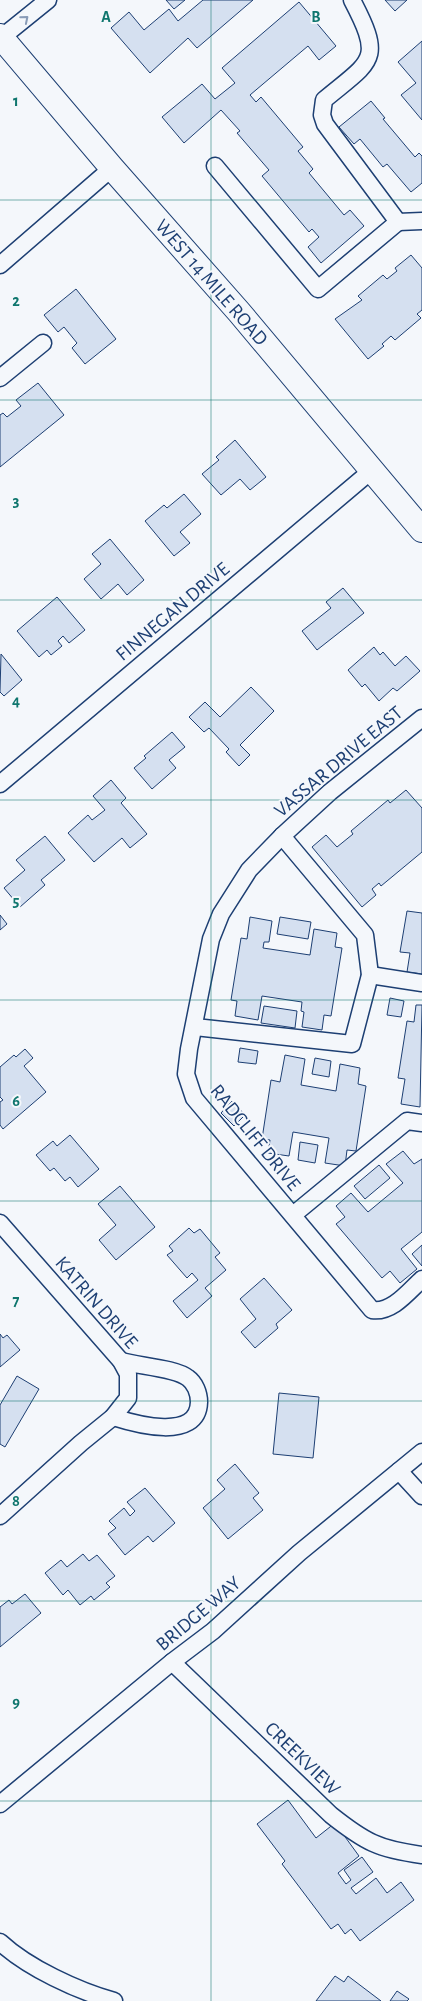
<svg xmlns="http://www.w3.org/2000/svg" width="422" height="2001" viewBox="0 0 422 2001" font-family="'Alegreya Sans',sans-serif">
  <rect width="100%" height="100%" fill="#f4f7fb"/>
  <!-- building -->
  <g fill="#d5e0f0" stroke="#1d3f73">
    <path d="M166,0H185L174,9Z"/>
    <path d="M203,0H253L197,48L188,38L150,73L111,28L129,12L144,30L169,9L178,21Z"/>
    <path d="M385,0H407L395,11Z"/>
    <path d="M299,2L336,46L319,60L308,46L250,95L256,102L261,97L303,147L298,151L313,169L309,173L344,215L350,210L364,226L321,263L308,247L319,237L312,229L309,232L262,176L269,170L237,133L240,131L221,110L184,143L162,117L202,84L215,99L235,83L222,68Z"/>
    <path d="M422,41V120L401,95L416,83L398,62Z"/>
    <path d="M371,101L385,118L383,119L415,157L419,153L422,156V183L411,192L387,164L383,167L360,139L354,144L339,127Z"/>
    <path d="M411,255L422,268V310L417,314L421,318L395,340L391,336L382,344L384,346L368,359L335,319L362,300L358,296L383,275L387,279L397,271L395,268Z"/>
    <path d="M76,289L116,339L85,364L72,348L77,343L64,327L58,332L44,315Z"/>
    <path d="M38,383L64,415L0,467V415L3,413L7,417L21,406L16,400Z"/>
    <path d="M235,440L266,477L250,490L240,479L221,495L202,474L219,460L216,457Z"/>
    <path d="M184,494L201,514L180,532L190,543L174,556L145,521L164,505L167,508Z"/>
    <path d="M110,539L144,580L127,595L118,584L101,599L84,579L101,564L92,554Z"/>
    <path d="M343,588L364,613L317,650L302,631L331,608L326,602Z"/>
    <path d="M57,597L85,630L69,643L63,636L58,641L62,646L51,655L47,650L39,657L17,631Z"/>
    <path d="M374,647L380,655L383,652L395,666L406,656L420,671L397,691L393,688L379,701L365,684L362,687L348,670Z"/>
    <path d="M1,654L22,680L4,696L0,692Z"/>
    <path d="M251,687L274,711L240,745L250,755L239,766L226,752L229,749L209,728L204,732L189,717L205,702L220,717Z"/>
    <path d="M172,732L185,747L169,760L176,768L152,789L134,768L146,758L144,756Z"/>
    <path d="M111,780L126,798L121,803L147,834L130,848L122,838L94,862L68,833L88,815L92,820L105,810L93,796Z"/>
    <path d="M406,790L422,808V852L381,886L379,883L372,889L376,895L362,907L312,847L326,835L337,847L353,834L351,831L388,800L390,803Z"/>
    <path d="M45,836L65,860L41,880L45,885L20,907L4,888L25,870L16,860Z"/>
    <path d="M407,911L422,913V974L407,972L410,953L400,952Z"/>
    <path d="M0,915L7,924L0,930Z"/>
    <path d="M250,917L272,921L269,942H264L263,948L310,955L314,929L337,933L335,947L342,948L331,1016L324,1015L322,1030L302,1027L304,1012L301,1011L302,1002L262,996L258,1020L235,1016L237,1001L231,1000L241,938L247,939Z"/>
    <path d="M280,917L311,922L308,939L277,934Z"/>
    <path d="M390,998L404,1001L401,1017L387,1015Z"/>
    <path d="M416,1005H422L420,1107L401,1104L405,1079L398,1078L407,1021L414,1022Z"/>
    <path d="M264,1006L297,1011L295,1028L261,1023Z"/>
    <path d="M240,1048L258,1051L256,1064L238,1062Z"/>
    <path d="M25,1049L33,1058L24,1066L46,1092L3,1129L0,1125V1102L3,1100L0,1097V1067L14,1055L16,1057Z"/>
    <path d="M285,1055L305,1059L301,1085L336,1091L340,1064L360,1068L358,1084L366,1086L356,1151L347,1150L345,1166L325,1163L329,1138L293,1132L289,1156L268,1153L270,1140L262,1139L271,1080L280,1082Z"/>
    <path d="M315,1058L331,1061L329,1077L312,1074Z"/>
    <path d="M232,1101L245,1115L234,1126L221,1113Z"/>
    <path d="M70,1135L99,1169L78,1187L70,1177L65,1181L54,1168L50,1171L36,1155L53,1141L57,1146Z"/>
    <path d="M300,1142L318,1145L315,1163L298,1160Z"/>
    <path d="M403,1151L414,1164L422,1159V1232L401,1249L417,1269L400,1283L390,1271L382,1278L336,1224L345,1217L336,1206L351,1193L368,1212L403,1183L386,1164Z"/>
    <path d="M379,1165L390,1178L365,1199L354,1186Z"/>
    <path d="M120,1186L155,1227L116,1260L99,1240L116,1225L98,1204Z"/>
    <path d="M189,1228L194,1233L200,1229L220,1253L215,1257L226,1270L205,1288L212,1296L187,1318L173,1301L198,1280L192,1273L187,1278L167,1255L173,1251L169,1246Z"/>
    <path d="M422,1245V1266L412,1254Z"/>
    <path d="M264,1278L292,1310L276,1324L278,1328L255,1348L241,1332L256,1319L240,1299Z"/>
    <path d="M0,1334L3,1338L7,1335L20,1350L0,1367Z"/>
    <path d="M17,1376L39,1389L5,1447L0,1444V1405Z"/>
    <path d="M279,1393L319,1397L313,1458L273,1454Z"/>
    <path d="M235,1464L259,1493L253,1498L263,1510L228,1539L203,1508L225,1489L217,1480Z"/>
    <path d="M145,1488L175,1523L153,1542L148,1536L125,1555L108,1534L116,1528L109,1521L124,1508L130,1516L135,1511L127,1502Z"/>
    <path d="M83,1554L89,1561L97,1555L115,1576L106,1583L110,1587L94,1600L91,1596L80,1605L68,1590L63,1595L45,1573L61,1560L67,1567Z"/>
    <path d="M25,1594L41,1613L0,1647V1607L9,1600L12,1604Z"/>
    <path d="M288,1800L316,1838L335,1823L359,1856L338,1873L346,1884L351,1880L344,1870L362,1857L373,1872L351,1888L356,1894L376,1878L387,1893L401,1882L414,1900L360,1941L351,1929L345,1934L338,1924L331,1929L282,1864L285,1861L257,1824Z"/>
    <path d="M335,1976L344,1982L348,1976L381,2001H316Z"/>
    <path d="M397,1991L409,1999L407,2001H390Z"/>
  </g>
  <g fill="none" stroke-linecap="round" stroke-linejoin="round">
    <!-- street casing -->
    <g stroke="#1d3f73" stroke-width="19">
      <g id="street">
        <path d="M352,0C384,61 372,60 324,100L322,115L325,124L398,222"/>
        <path d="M1,38L48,0"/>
        <path d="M215,166L318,289L398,222"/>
        <path d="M398,222L422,221"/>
        <path d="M0,265L112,168"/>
        <path d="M0,378L43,343"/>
        <path d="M422,718L330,792L282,836L249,870L221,914L211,939L189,1049L186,1074L194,1098L372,1310C392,1313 408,1292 422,1279"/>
        <path d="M0,784L371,471"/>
        <path d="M370,975L422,983"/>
        <path d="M195,1027L352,1044L370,975L365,935L282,836"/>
        <path d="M293,1215L407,1121L422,1123"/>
        <path d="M0,1223L121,1361L128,1374V1398L113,1417L81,1443L0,1516"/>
        <path d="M113,1417C135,1424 198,1442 199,1402C199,1393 195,1383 188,1378C176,1368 138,1366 121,1361"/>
        <path d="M399,1471L422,1496"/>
        <path d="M172,1662L331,1815C365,1842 378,1849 422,1855"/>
        <path d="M0,1804L172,1662L213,1631L299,1553L422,1452"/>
        <path d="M0,1942C28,1968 78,1991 114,2001"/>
      </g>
    </g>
    <!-- secondary casing -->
    <g stroke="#1d3f73" stroke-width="26">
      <path id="secondary" d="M0,36L112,168L239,312L422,530"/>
    </g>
    <!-- street -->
    <use href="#street" stroke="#f4f7fb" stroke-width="16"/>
    <!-- secondary -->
    <use href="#secondary" stroke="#f4f7fb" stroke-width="24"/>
  </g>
  <!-- one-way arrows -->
  <defs><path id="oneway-chevron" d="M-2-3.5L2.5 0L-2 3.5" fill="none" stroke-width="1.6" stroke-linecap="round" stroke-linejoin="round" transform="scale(1.25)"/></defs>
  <use stroke="#889bb7" href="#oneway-chevron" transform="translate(25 19) rotate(-40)"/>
  <!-- grid -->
  <path fill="none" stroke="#0f766e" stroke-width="1" stroke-opacity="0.55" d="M211,0V2001M0,200H422M0,400H422M0,600H422M0,800H422M0,1000H422M0,1201H422M0,1401H422M0,1601H422M0,1801H422"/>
  <g text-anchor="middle" stroke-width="4" stroke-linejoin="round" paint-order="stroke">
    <!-- street labels -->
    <g font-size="20" fill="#1d3f73" stroke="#f4f7fb">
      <text transform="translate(212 282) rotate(49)" y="7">WEST 14 MILE ROAD</text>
      <text transform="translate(172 611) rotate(-40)" y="7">FINNEGAN DRIVE</text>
      <text transform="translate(338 761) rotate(-40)" y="7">VASSAR DRIVE EAST</text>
      <text transform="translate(256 1137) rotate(51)" y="7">RADCLIFF DRIVE</text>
      <text transform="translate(97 1302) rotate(49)" y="7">KATRIN DRIVE</text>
      <text transform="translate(198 1613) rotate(-40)" y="7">BRIDGE WAY</text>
      <text transform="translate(303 1758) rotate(44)" y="7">CREEKVIEW</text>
    </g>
  </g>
  <g font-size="16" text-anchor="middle" font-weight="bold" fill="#0f766e" stroke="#f4f7fb" stroke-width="4" stroke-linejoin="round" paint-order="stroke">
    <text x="106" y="22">A</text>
    <text x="316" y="22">B</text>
    <text x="16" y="106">1</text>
    <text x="16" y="306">2</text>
    <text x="16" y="506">3</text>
    <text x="16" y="706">4</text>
    <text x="16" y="906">5</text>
    <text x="16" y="1106">6</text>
    <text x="16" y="1306">7</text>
    <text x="16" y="1506">8</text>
    <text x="16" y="1707">9</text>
  </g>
</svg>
